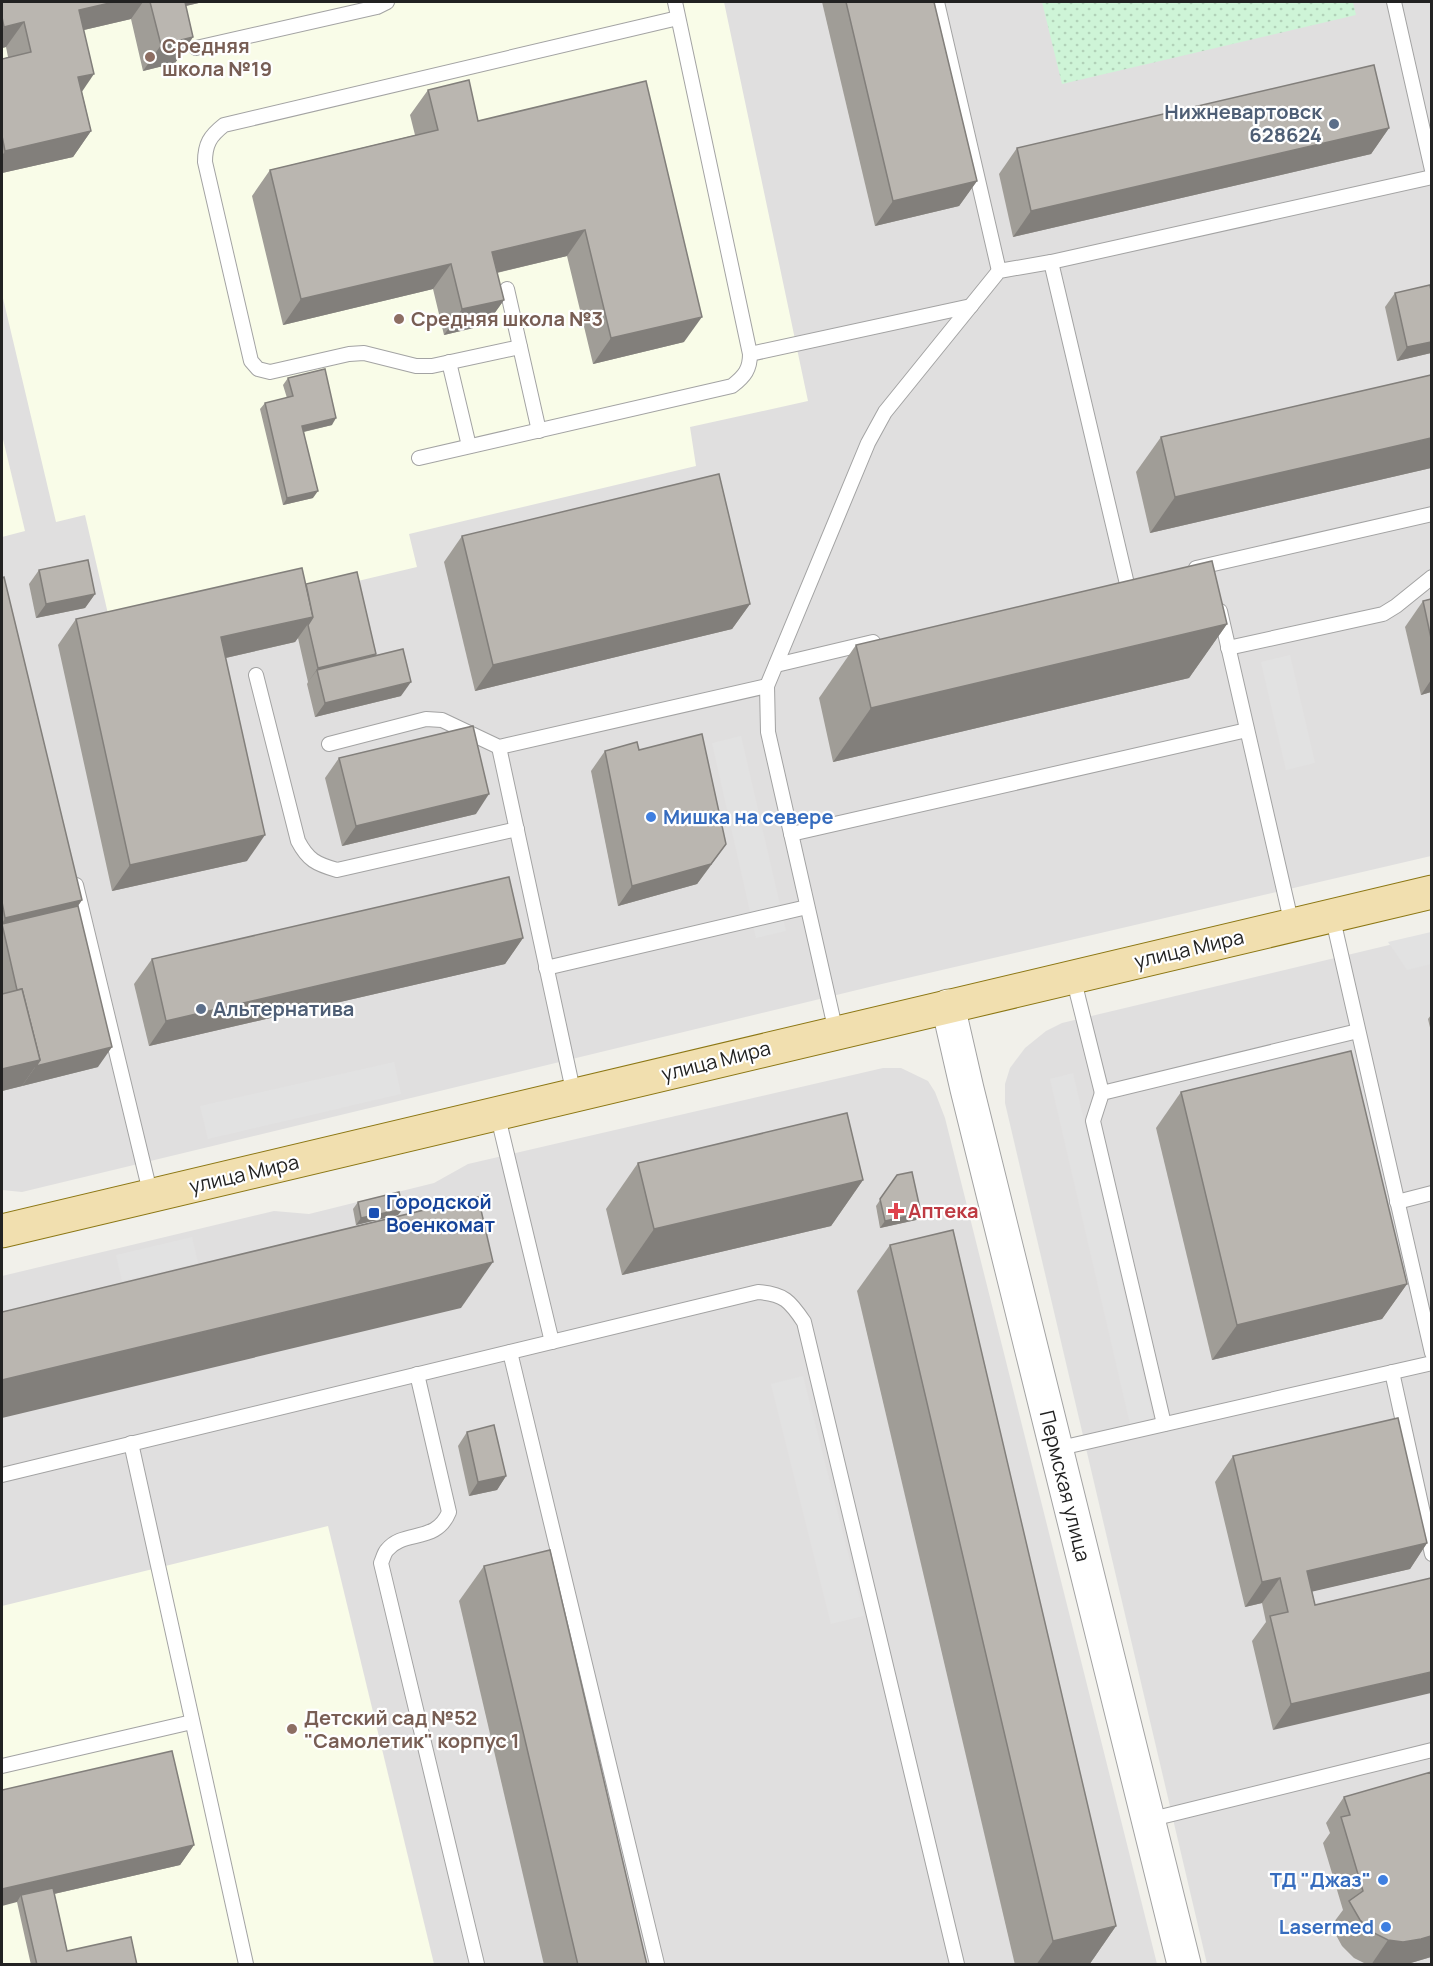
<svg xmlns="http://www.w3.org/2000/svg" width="1433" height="1966" viewBox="0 0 1433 1966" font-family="Manrope,sans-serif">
  <defs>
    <pattern id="park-dots" width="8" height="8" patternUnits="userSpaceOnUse" patternTransform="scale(1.5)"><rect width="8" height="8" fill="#cef4d7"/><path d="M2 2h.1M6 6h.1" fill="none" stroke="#b1d1b8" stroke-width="1.8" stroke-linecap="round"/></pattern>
  </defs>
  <rect width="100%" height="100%" fill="#f1f0ea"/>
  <!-- residential -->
  <g fill="#e0dfdf">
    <path d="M2,2H1431V856L886,983L22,1192L2,1190Z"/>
    <path d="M1431,935V1964H1207L1005,1103V1084L1010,1068L1025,1048L1046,1031L1062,1023Z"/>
    <path d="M883,1068H901L928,1081L935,1092L945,1118L1157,1964H2V1276L274,1211L309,1214L434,1183L468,1164Z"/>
  </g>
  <!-- education -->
  <g fill="#f9fce8">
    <path d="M2,2H724L808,401L690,427L696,466L409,534L417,567L286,598L112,631L85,515L56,522L2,294Z"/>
    <path d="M2,435L25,531L2,537Z"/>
    <path d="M328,1526L434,1964H2V1606Z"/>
  </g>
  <!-- park -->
  <path fill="url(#park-dots)" d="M1042,2H1353L1356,15L1062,84Z"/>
  <!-- parking -->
  <g fill="#e2e2e2">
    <path d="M1290,655L1315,763L1286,770L1261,662Z"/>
    <path d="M741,736L786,931L756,938L712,743Z"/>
    <path d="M1431,932V964L1407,970L1388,942Z"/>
    <path d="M394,1062L401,1094L208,1139L200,1106Z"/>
    <path d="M1073,1073L1153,1418L1130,1424L1050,1079Z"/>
    <path d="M192,1237L198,1263L122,1281L116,1255Z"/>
    <path d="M803,1376L864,1616L831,1624L771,1384Z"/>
  </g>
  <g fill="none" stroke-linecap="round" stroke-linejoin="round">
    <!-- service casing -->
    <g stroke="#a3a3a3" stroke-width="16">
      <g id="service">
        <path d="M937,2L999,271"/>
        <path d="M1394,2L1432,170"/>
        <path d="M196,48L377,7L387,2"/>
        <path d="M1051,262L1127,584"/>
        <path d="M507,289L539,431"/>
        <path d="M520,347L432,366H416L364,353L349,354L270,372L258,369L251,361L205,162C205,144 210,136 224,125L678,18"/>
        <path d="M750,354L971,306"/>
        <path d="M449,362L469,446"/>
        <path d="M419,458L732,386C745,376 750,369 750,354L675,2"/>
        <path d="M1196,568L1432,514"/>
        <path d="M1220,611L1292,925"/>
        <path d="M1228,648L1383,614L1396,606L1432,577"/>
        <path d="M776,665L873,642"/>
        <path d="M256,675L298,841C308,860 316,864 337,870L517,829"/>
        <path d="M329,744L426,719L442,720L499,747L767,686"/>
        <path d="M499,747L574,1095"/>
        <path d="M791,834L1247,730"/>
        <path d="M76,885L151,1196"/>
        <path d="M1332,915L1432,1353"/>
        <path d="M546,968L807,907"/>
        <path d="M1073,977L1102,1093"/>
        <path d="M836,1032L768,732L767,686L868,443L885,412L999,271L1051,262L1432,177"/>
        <path d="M497,1113L552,1342"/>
        <path d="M1397,1202L1432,1193"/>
        <path d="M510,1352L657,1964"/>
        <path d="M1392,1372L1432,1554"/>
        <path d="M417,1374L449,1512C436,1544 404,1529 387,1550C384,1553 383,1559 381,1563L477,1964"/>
        <path d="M1164,1424L1093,1121L1102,1093L1358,1031"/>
        <path d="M131,1443L246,1964"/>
        <path d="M1056,1449L1432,1363"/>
        <path d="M2,1475L758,1292C784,1294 790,1301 804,1322L957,1964"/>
        <path d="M2,1766L192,1722"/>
        <path d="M1148,1820L1432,1750"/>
      </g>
    </g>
    <!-- tertiary casing -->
    <g stroke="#a3a3a3" stroke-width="35">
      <path id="tertiary" d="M948,1006L967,1089L1184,1964"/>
    </g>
    <!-- primary casing -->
    <g stroke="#8c7714" stroke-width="35">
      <path id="primary" d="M2,1231L1432,892"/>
    </g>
    <!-- service -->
    <use href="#service" stroke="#fff" stroke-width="14"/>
    <!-- tertiary -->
    <use href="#tertiary" stroke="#fff" stroke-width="33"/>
    <!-- primary -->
    <use href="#primary" stroke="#f1dfaf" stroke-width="33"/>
  </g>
  <!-- wall -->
  <g fill="#a09d97">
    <path d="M2,2H203L186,6L193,37L175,63L143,71L131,19L84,30L82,92L91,131L73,157L2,173V59L8,57L6,47L2,48Z"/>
    <path d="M822,2H934L977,181L959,206L875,226Z"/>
    <path d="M646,81L684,342L593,364L567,256L497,273L504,300L486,325L444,335L433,289L283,325L252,196L270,170L415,135L410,115L428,90L478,121Z"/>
    <path d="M1389,128L1371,154L1013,237L999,174L1017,148Z"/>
    <path d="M1431,290V353L1397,361L1385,307L1395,293Z"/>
    <path d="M1431,375V468L1150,533L1136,472L1161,437Z"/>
    <path d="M288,378L332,425L304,432L313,498L283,505L260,409L265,403L287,398L283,385Z"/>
    <path d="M462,536L750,604L732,629L475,691L444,562Z"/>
    <path d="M39,570L95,594L85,608L36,618L29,584Z"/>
    <path d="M2,578L82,900L78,906L98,1067L2,1091Z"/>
    <path d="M306,584L375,656L401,696L315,717L307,684L308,682L298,638L295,642L226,658L247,861L112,891L58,645L76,619Z"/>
    <path d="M1431,599V692L1421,695L1405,627L1423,601Z"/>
    <path d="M1227,624L1189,678L833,762L819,698L856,645Z"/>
    <path d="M639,750L712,864L697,884L618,906L591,771L605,751Z"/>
    <path d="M339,758L476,814L342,846L325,778Z"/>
    <path d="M523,938L505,964L149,1046L134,984L152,959Z"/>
    <path d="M1431,1015V1032L1428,1019Z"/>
    <path d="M1181,1092L1407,1284L1382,1319L1212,1360L1156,1128Z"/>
    <path d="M638,1163L863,1180L831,1226L622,1275L606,1209Z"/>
    <path d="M897,1175L921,1213L916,1220L880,1228L876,1206Z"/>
    <path d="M358,1202L398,1215L356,1225L353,1209Z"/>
    <path d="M890,1245L1116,1926L1089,1965H1015L857,1291Z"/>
    <path d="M467,1432L506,1476L497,1490L469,1496L458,1446Z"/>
    <path d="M1233,1456L1427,1543L1410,1569L1312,1591L1315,1605L1431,1578L1273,1730L1252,1641L1266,1622L1262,1603L1245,1607L1215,1482Z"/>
    <path d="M484,1566L647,1965H544L459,1601Z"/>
    <path d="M2,1790L194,1845L180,1865L54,1894L67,1951L137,1965H31L17,1902Z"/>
    <path d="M1344,1797L1431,1957L1404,1965H1368L1354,1958L1342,1946L1331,1926L1343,1910L1323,1843L1330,1833L1326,1823Z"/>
  </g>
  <!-- shaded-wall -->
  <g fill="#827f7b">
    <path d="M114,2H143L131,19L62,35L79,10Z"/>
    <path d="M170,2H203L163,11Z"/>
    <path d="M24,22L6,47L2,48V30L4,27Z"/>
    <path d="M193,37L175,63L143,71L161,45Z"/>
    <path d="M94,74L77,99L78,77Z"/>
    <path d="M1389,128L1371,154L1013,237L1031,211Z"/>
    <path d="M91,131L73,157L2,173V156L5,151Z"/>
    <path d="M977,181L959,206L875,226L893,201Z"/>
    <path d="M585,230L567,256L474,278L492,252Z"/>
    <path d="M451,264L433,289L283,325L301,299Z"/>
    <path d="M504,300L486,325L444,335L462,309Z"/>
    <path d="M702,317L684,342L593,364L611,338Z"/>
    <path d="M1431,342V353L1397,361L1407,347Z"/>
    <path d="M336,418L332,425L298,433L302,426Z"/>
    <path d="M1431,438V468L1150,533L1175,497Z"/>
    <path d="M318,491L313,498L283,505L287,498Z"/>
    <path d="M95,594L85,608L36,618L46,604Z"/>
    <path d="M750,604L732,629L475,691L493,665Z"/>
    <path d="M313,617L295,642L203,663L221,637Z"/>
    <path d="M1227,624L1189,678L833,762L871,708Z"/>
    <path d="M376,654L367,668L317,670L308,682L318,668Z"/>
    <path d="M1431,680V692L1421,695Z"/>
    <path d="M411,682L401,696L315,717L325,703Z"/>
    <path d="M489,794L476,814L342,846L356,826Z"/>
    <path d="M265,835L247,861L112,891L130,865Z"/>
    <path d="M726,844L697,884L618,906L632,886Z"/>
    <path d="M82,900L64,925L2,924L5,918Z"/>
    <path d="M523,938L505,964L149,1046L166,1021Z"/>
    <path d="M112,1047L98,1067L22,1086L36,1066Z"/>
    <path d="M40,1060L22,1086L2,1091V1069Z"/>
    <path d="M863,1180L831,1226L622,1275L654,1229Z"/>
    <path d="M403,1209L398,1215L356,1225L361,1218Z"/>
    <path d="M921,1213L916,1220L880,1228L885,1221Z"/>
    <path d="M493,1262L461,1308L2,1418V1380Z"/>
    <path d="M1407,1284L1382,1319L1212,1360L1237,1325Z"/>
    <path d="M506,1476L497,1490L469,1496L478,1482Z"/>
    <path d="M1427,1543L1410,1569L1289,1597L1307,1571Z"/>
    <path d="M1280,1578L1262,1603L1245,1607L1262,1582Z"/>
    <path d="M1431,1672V1693L1273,1730L1291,1704Z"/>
    <path d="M194,1845L180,1865L23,1901L21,1895L17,1902L2,1906V1889Z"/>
    <path d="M1116,1926L1089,1965H1036L1053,1941Z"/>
    <path d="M1431,1936V1957L1404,1965H1371L1388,1940Z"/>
  </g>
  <!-- building -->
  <g fill="#bab6b0" stroke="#827f7b" stroke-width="1.5">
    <path d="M2,2H114L79,10L94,74L78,77L91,131L5,151L2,136V59L31,52L24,22L4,27L2,17Z"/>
    <path d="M150,2H185L193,37L161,45Z"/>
    <path d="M846,2H934L977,181L893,201Z"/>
    <path d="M1374,65L1389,128L1031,211L1017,148Z"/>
    <path d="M469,80L478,121L646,81L702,317L611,338L585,230L492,252L504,300L462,309L451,264L301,299L270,170L438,130L428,90Z"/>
    <path d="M1430,285L1431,290V342L1407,347L1395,293Z"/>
    <path d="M325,369L336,418L302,426L318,491L287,498L265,403L293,396L288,378Z"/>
    <path d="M1431,375V438L1175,497L1161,437Z"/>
    <path d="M719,474L750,604L493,665L462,536Z"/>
    <path d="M88,560L95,594L46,604L39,570Z"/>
    <path d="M1212,561L1227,624L871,708L856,645Z"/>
    <path d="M302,568L313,617L221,637L265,835L130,865L76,619Z"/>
    <path d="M357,572L376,654L318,668L308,625L313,617L306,584Z"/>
    <path d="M4,577L82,900L5,918L2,902V578Z"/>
    <path d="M1431,599V638L1423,601Z"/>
    <path d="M403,649L411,682L325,703L317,670Z"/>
    <path d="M473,726L489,794L356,826L339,758Z"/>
    <path d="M702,734L726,844L711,864L632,886L605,751L637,742L639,750Z"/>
    <path d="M509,877L523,938L166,1021L152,959Z"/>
    <path d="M78,906L112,1047L36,1066L40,1060L22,989L17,990L2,924Z"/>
    <path d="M22,989L40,1060L2,1069V994Z"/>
    <path d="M1351,1051L1407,1284L1237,1325L1181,1092Z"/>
    <path d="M847,1113L863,1180L654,1229L638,1163Z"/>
    <path d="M912,1172L921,1213L885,1221L880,1199L897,1175Z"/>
    <path d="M399,1192L403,1209L361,1218L358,1202Z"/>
    <path d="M478,1197L493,1262L2,1380V1312Z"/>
    <path d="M953,1230L1116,1926L1053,1941L890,1245Z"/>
    <path d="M1398,1418L1427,1543L1307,1571L1315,1605L1431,1578V1672L1291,1704L1270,1616L1288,1612L1280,1578L1262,1582L1233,1456Z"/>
    <path d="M494,1425L506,1476L478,1482L467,1432Z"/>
    <path d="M550,1550L647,1965H578L484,1566Z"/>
    <path d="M172,1751L194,1845L2,1889V1790Z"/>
    <path d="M1431,1772V1936L1421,1939L1403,1942L1388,1940L1372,1932L1360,1920L1349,1901L1363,1891L1341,1817L1350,1815L1344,1797Z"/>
    <path d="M53,1888L67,1951L131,1937L137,1965H37L21,1895Z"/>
  </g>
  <!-- markers -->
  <g fill="#8d6e63" stroke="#fff" stroke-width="2">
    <circle cx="150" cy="57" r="6"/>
    <circle cx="399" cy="319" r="6"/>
    <circle cx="292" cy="1729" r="6"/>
  </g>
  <g fill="#5c6f8a" stroke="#fff" stroke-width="2">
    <circle cx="1334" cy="124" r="6"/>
    <circle cx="201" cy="1009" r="6"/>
  </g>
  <g fill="#3f7fe0" stroke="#fff" stroke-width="2">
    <circle cx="651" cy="817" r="6"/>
    <circle cx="1383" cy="1880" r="6"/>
    <circle cx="1386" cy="1927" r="6"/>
  </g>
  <path fill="#e0444e" stroke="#fff" stroke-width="2" d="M893 1202h6v6h6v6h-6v6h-6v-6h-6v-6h6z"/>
  <rect fill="#1a4fb4" stroke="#fff" stroke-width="2" x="368" y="1207" width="12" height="12" rx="3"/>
  <g text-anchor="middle" stroke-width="4.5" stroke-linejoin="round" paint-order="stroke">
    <!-- education labels -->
    <g font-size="20" font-weight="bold" fill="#785e54" stroke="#fff" text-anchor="start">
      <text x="162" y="53">Средняя<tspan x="162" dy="23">школа №19</tspan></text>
      <text x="411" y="326">Средняя школа №3</text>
      <text x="304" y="1725">Детский сад №52<tspan x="304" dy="23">"Самолетик" корпус 1</tspan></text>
    </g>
    <!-- service labels -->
    <g font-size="20" font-weight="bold" fill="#4e5e75" stroke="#fff" text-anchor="end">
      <text x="1322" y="119">Нижневартовск<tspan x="1322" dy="23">628624</tspan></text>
      <text x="213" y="1016" text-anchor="start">Альтернатива</text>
    </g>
    <!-- shop labels -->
    <g font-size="20" font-weight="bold" fill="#366cbe" stroke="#fff" text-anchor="end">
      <text x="663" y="824" text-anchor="start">Мишка на севере</text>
      <text x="1371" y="1887">ТД "Джаз"</text>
      <text x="1374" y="1934">Lasermed</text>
    </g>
    <!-- street labels -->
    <g font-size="20" fill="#222" stroke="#fff">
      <text transform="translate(1189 949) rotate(-13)" y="7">улица Мира</text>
      <text transform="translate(716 1061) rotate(-14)" y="7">улица Мира</text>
      <text transform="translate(244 1174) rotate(-13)" y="7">улица Мира</text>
      <text transform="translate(1065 1486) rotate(76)" y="7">Пермская улица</text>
    </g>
    <!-- transit labels -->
    <g font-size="20" font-weight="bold" fill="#164399" stroke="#fff" text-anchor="start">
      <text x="386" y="1209">Городской<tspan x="386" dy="23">Военкомат</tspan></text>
    </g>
    <!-- health labels -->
    <g font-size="20" font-weight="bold" fill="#be3a42" stroke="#fff" text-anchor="start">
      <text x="908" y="1218">Аптека</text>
    </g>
  </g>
  <!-- border -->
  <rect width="1433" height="1966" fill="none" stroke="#222222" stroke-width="6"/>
</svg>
